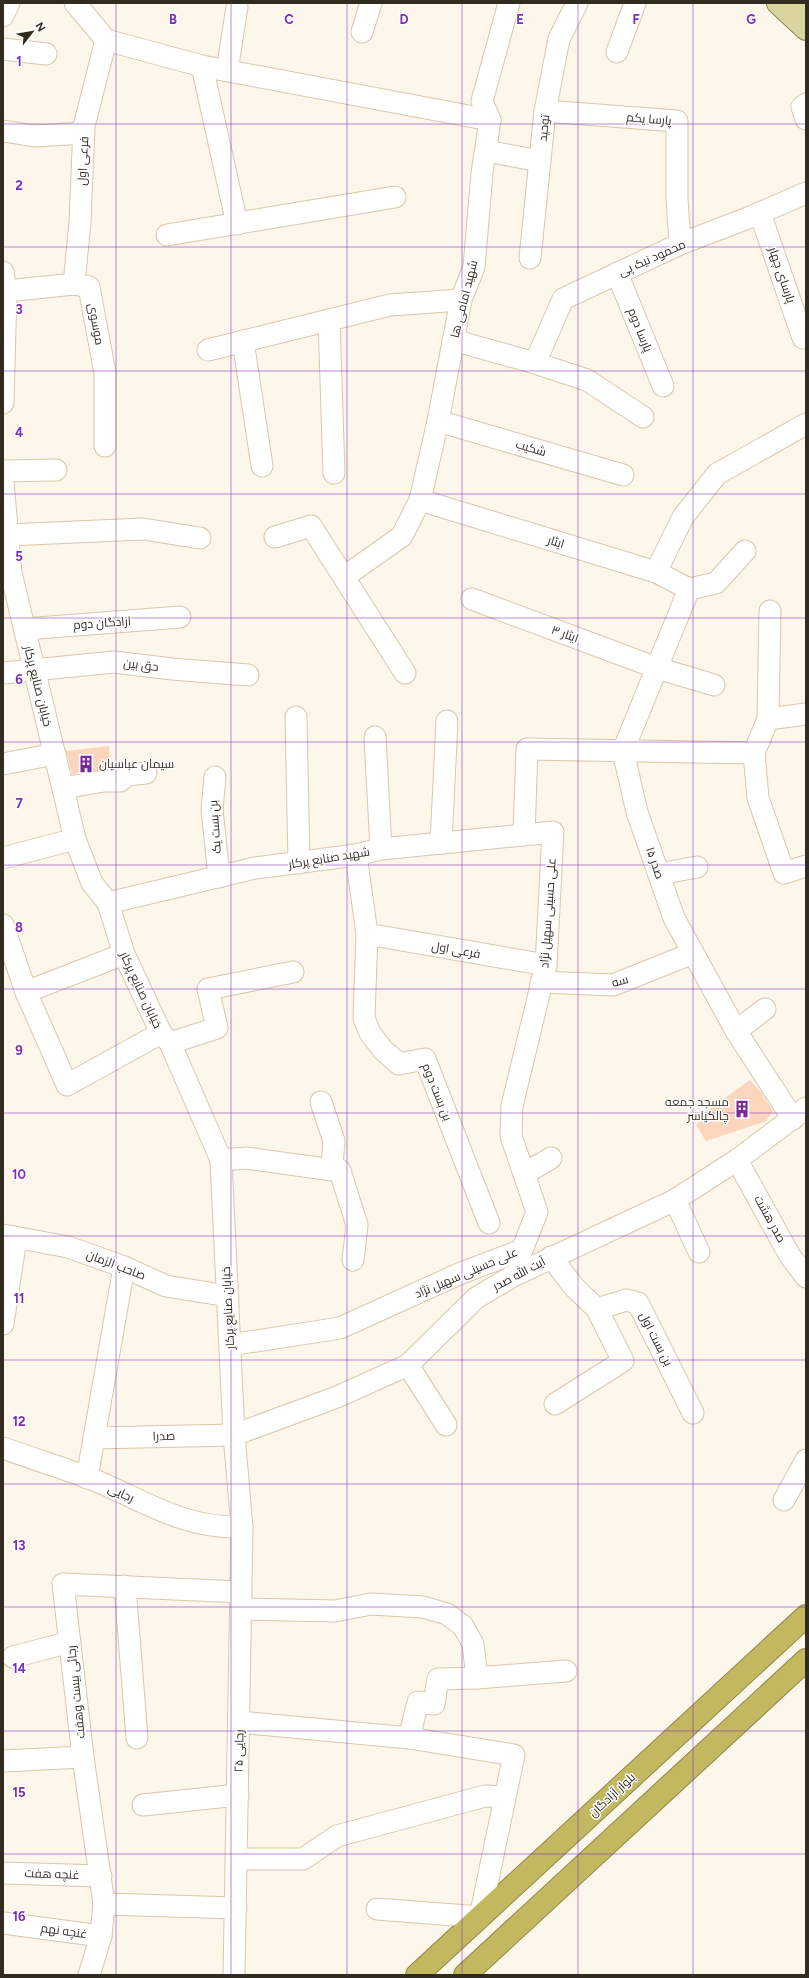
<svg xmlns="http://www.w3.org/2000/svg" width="809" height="1978" viewBox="0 0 809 1978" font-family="Figtree,Cairo,sans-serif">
  <rect width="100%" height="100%" fill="#fdf6ea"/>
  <!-- building -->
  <g fill="#fcd5bd">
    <path d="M109,746L110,769L72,774L66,751Z"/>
    <path d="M750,1080L761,1092L773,1111L766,1121L706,1141L696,1125L707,1111Z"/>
  </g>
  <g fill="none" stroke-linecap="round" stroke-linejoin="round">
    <!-- minor casing -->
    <g stroke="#dac7aa" stroke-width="23">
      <g id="minor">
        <path d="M75,3L106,40L202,66L490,120"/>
        <path d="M3,16L9,3"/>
        <path d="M362,32L371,3"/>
        <path d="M3,49L46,54"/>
        <path d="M617,52L635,3"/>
        <path d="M202,66L237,224"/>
        <path d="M227,71L237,7"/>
        <path d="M806,104L802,107L806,119"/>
        <path d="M545,111L677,121V199L680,244"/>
        <path d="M3,131L35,136L84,133"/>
        <path d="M486,151L540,161"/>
        <path d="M760,213L803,338"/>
        <path d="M167,235L395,197"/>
        <path d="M530,258L545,111L559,39L577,3"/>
        <path d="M3,272L6,291L3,403"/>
        <path d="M617,273L663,386"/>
        <path d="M74,284L80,222L84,126L106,40"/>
        <path d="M6,291L74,284L89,287L105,373V446"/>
        <path d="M329,320L334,473"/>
        <path d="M453,340L535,363L563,299L680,244L748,218L806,193"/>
        <path d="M243,341L262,466"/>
        <path d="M208,350L390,305L461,300"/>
        <path d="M535,363L587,380L643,417"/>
        <path d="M438,421L623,475"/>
        <path d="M3,471L56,470"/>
        <path d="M3,482L11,573L75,839L92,883L108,903L124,954L161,1033L170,1043L221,1160L234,1435L242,1527L234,1975"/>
        <path d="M420,500L656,572L689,589"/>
        <path d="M8,535L143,529L200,538"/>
        <path d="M275,537L311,526L405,673"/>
        <path d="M656,572L683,517L717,474L806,424"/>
        <path d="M344,577L402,536L420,500L438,421L461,300L474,267L482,173L490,120L482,101L509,3"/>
        <path d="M689,589L623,751L637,812L674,918L736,1031L793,1119"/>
        <path d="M689,589L716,583L745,551"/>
        <path d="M472,599L657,668L714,685"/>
        <path d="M770,611L768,719L754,753L758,798L784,873L806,866"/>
        <path d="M25,629L180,617"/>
        <path d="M3,673L114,662L172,669L248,675"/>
        <path d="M296,717L299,863"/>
        <path d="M768,719L806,714"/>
        <path d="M375,737L381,849"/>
        <path d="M3,764L55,754"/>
        <path d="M215,777L212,809L219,877"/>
        <path d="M63,788L104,781H120L126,775L146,773"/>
        <path d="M524,835L527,749L754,753"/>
        <path d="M441,843L447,721"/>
        <path d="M356,855L367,934L364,1018L370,1033L383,1050L399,1064L425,1059L489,1223"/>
        <path d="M3,858L75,839"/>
        <path d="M659,874L697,867"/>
        <path d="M108,903L255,868L356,855L381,849L553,832L546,965L512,1106L511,1136L537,1212L522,1250L459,1274L340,1328L230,1345"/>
        <path d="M3,925L26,992L67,1085L161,1033"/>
        <path d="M367,934L546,965"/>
        <path d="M541,982L613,985L693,953"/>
        <path d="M26,992L124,954"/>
        <path d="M736,1031L765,1009"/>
        <path d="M170,1043L217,1028L208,989L293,972"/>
        <path d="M321,1102L334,1141L332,1164L340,1171L357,1225L353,1260"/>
        <path d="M221,1160L246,1158L340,1171"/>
        <path d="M737,1160L790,1256L806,1277"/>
        <path d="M524,1174L551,1158"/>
        <path d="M675,1200L699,1252"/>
        <path d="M3,1235L68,1247L124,1267L166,1286L228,1296"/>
        <path d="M551,1257L574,1287L597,1309L623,1361L555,1404"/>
        <path d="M597,1309L626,1300L638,1303L693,1413"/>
        <path d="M3,1324L16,1238"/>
        <path d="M408,1365L446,1425"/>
        <path d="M94,1438L234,1435L337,1397L408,1365L476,1298L513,1276L675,1200L737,1160L806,1108"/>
        <path d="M3,1448C31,1458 59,1467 87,1477C140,1498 181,1529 242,1527"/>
        <path d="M87,1478L124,1267"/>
        <path d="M784,1500L806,1460"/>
        <path d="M125,1586L137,1738"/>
        <path d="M241,1609L335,1611L371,1604L423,1607L447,1614L463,1626L473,1644L477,1678L438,1679L434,1704L418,1702L409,1738"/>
        <path d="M13,1657L70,1642"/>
        <path d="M477,1678L566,1671"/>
        <path d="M239,1722L409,1738L514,1755L480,1917L377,1909"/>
        <path d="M3,1761L83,1757"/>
        <path d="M143,1805L238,1795"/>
        <path d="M237,1859H303L337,1836L485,1796L504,1797"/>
        <path d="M3,1873L101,1876"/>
        <path d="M104,1904L236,1908"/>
        <path d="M3,1923L101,1936"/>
        <path d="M89,1975L101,1936L104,1904L83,1757L63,1584L241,1592"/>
      </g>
    </g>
    <!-- major casing -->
    <g stroke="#8f874a" stroke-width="24">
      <g id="major">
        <path d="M778,3L806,29"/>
        <path d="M805,3L806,4"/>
      </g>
    </g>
    <!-- highway casing -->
    <g stroke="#8f874a" stroke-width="24">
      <g id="highway">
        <path d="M417,1975L806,1616"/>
        <path d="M465,1975L806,1660"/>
      </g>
    </g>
    <!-- minor -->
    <use href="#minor" stroke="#fff" stroke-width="21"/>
    <!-- major -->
    <use href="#major" stroke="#dad4a0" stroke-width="22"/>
    <!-- highway -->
    <use href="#highway" stroke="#c1b860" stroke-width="22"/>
  </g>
  <!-- grid -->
  <path fill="none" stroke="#7b2cbf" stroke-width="1" stroke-opacity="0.55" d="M116,3V1975M231,3V1975M347,3V1975M462,3V1975M578,3V1975M693,3V1975M3,124H806M3,247H806M3,371H806M3,494H806M3,618H806M3,742H806M3,865H806M3,989H806M3,1113H806M3,1236H806M3,1360H806M3,1484H806M3,1607H806M3,1731H806M3,1854H806"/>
  <!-- icons -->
  <defs>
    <g id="building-bare" transform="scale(1.38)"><path d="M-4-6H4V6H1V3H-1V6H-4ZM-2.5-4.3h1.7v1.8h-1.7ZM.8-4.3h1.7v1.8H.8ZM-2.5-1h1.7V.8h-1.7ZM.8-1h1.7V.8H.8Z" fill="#792899" stroke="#fff" stroke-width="2.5" paint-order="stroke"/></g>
  </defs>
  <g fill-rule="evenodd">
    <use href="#building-bare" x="86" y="764"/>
    <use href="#building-bare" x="742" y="1109"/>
  </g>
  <g text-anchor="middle" stroke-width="3" stroke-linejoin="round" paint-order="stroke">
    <!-- street labels -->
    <g font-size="12" fill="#322b20" stroke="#fff">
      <text transform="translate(649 119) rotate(5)" y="4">پارسا یکم</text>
      <text transform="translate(544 128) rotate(-84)" y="4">توحید</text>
      <text transform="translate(83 161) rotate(-87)" y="4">فرعی اول</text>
      <text transform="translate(652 258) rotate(-24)" y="4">محمود نیک پی</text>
      <text transform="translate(782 275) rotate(71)" y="4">پارسای چهار</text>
      <text transform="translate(464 299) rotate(-76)" y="4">شهید امامی ها</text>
      <text transform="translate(96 324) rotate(80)" y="4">موسوی</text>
      <text transform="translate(640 330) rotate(68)" y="4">پارسا دوم</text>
      <text transform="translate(531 448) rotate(16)" y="4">شکیب</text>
      <text transform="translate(556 542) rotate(17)" y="4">ایثار</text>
      <text transform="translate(102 623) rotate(-4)" y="4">ازادگان دوم</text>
      <text transform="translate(565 634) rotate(20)" y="4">ایثار ۳</text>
      <text transform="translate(141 665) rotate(7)" y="4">حق بین</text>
      <text transform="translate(38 686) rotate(76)" y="4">خیابان صنایع پرکار</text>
      <text transform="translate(215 827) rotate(-94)" y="4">بن بست یک</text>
      <text transform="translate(329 858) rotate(-9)" y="4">شهید صنایع پرکار</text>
      <text transform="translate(655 863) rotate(71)" y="4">صدر ۱۵</text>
      <text transform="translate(548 913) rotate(-86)" y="4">علی حسینی سهیل نژاد</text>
      <text transform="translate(456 950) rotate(10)" y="4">فرعی اول</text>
      <text transform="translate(620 981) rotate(-15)" y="4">سه</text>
      <text transform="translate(141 990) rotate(65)" y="4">خیابان صنایع پرکار</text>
      <text transform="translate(437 1092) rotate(68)" y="4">بن بست دوم</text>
      <text transform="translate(770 1219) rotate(61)" y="4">صدر هشت</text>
      <text transform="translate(116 1265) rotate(21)" y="4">صاحب الزمان</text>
      <text transform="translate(466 1273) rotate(-23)" y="4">علی حسینی سهیل نژاد</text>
      <text transform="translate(519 1274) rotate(-28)" y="4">آیت الله صدر</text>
      <text transform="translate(228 1308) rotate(-93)" y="4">خیابان صنایع پرکار</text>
      <text transform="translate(656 1339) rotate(63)" y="4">بن بست اول</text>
      <text transform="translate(164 1436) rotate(-2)" y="4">صدرا</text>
      <text transform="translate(121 1493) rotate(24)" y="4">رجایی</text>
      <text transform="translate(76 1692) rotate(-96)" y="4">رجائی بیست وهفت</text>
      <text transform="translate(239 1751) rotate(-89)" y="4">رجایی ۲۵</text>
      <text transform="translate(612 1795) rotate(-43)" y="4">بلوار آزادگان</text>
      <text transform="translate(52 1874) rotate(2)" y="4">غنچه هفت</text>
      <text transform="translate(64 1931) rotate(8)" y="4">غنچه نهم</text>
    </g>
    <!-- poi labels -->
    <g font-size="12" fill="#322b20" stroke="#fff" text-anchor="start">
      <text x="99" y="768">سیمان عباسیان</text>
      <text x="729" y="1106" text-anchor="end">مسجد جمعه<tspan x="729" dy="14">چالکیاسر</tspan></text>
    </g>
  </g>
  <g font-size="13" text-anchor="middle" font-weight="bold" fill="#7b2cbf" stroke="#fff" stroke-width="3" stroke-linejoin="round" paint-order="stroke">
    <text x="173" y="24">B</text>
    <text x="289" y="24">C</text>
    <text x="404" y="24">D</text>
    <text x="520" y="24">E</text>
    <text x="636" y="24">F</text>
    <text x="751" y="24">G</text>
    <text x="19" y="66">1</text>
    <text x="19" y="190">2</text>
    <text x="19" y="314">3</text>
    <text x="19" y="437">4</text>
    <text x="19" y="561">5</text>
    <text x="19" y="684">6</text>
    <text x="19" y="808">7</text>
    <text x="19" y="932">8</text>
    <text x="19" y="1055">9</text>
    <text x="19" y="1179">10</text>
    <text x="19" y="1303">11</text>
    <text x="19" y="1426">12</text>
    <text x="19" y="1550">13</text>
    <text x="19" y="1673">14</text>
    <text x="19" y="1797">15</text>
    <text x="19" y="1921">16</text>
  </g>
  <!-- border -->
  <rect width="809" height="1978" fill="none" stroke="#322b20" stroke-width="8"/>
  <!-- north arrow -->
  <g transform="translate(32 32) rotate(59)" stroke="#ffffff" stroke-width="3" paint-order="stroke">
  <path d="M0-3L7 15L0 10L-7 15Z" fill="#322b20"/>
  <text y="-6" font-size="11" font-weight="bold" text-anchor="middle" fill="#322b20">N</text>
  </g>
</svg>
